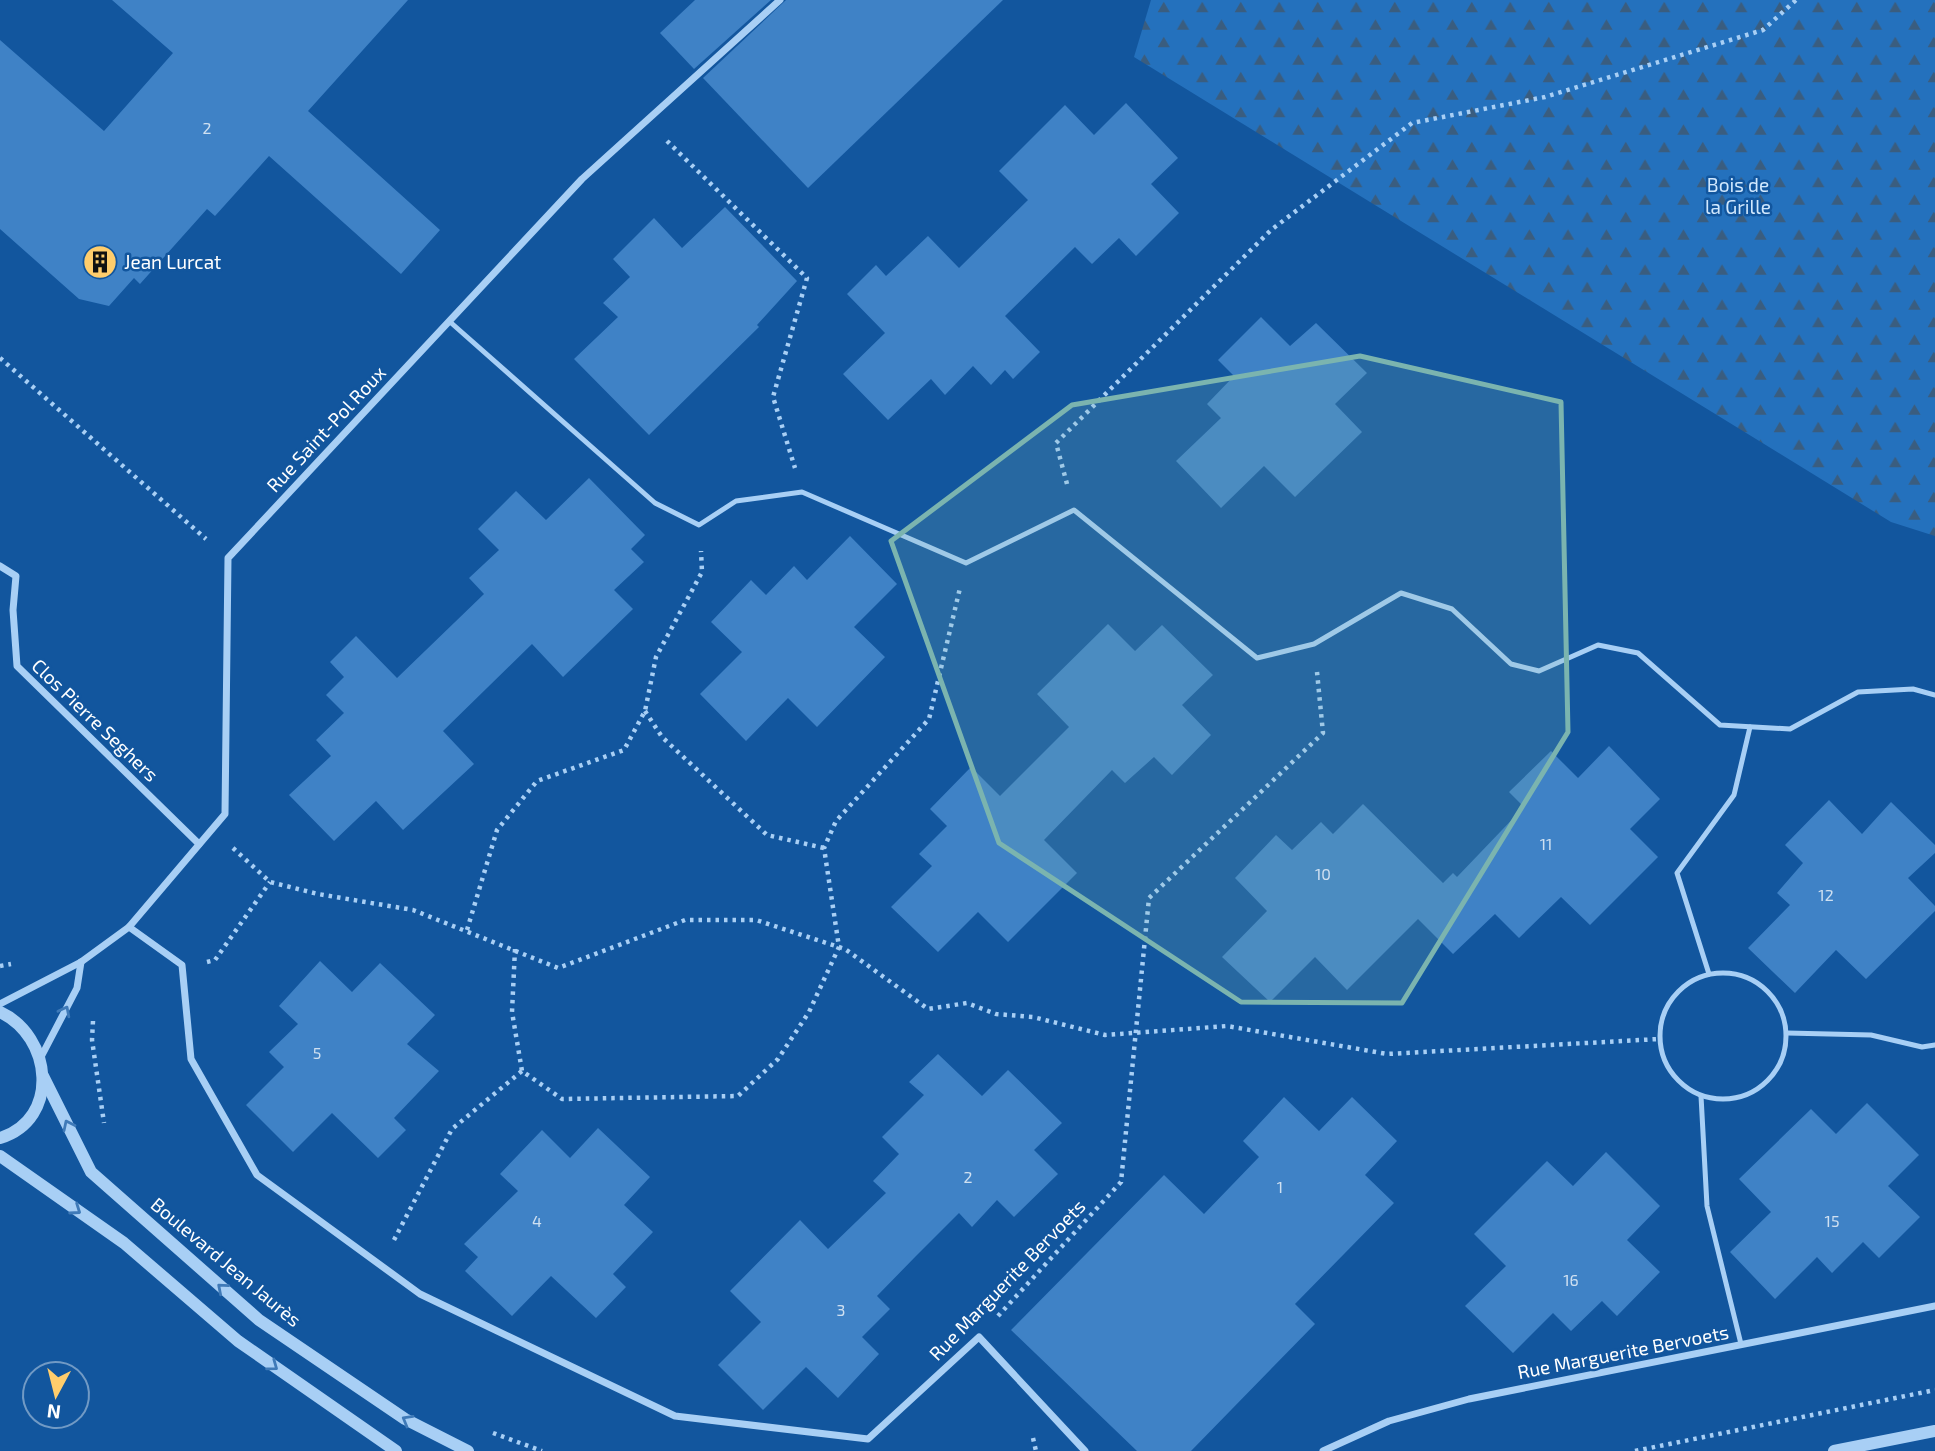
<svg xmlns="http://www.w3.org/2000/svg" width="1935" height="1451" viewBox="0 0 1935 1451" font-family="'Exo 2',sans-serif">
  <defs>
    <pattern id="forest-firs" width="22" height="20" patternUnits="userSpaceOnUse" patternTransform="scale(1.75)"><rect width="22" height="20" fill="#2471bd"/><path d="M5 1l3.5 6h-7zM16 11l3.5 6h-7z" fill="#3a5d7f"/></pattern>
  </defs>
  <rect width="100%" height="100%" fill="#12569e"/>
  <!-- forest -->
  <path fill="url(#forest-firs)" d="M1151,0H1935V536L1891,522L1134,57Z"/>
  <!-- building -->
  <g fill="#3f82c6">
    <path d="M112,0H408L308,111L440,230L401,274L269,156L215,216L207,209L140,284L134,278L109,306L79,299L0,229V40L104,131L173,53Z"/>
    <path d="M695,0H771L694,69L660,33Z"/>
    <path d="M786,0H1003L808,188L703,78Z"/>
    <path d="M1126,103L1178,158L1151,184L1179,213L1136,256L1119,238L1092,264L1075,247L1005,316L1040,352L1013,379L1005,370L991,385L973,366L945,395L931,379L888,420L843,374L885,333L847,294L876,265L886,276L928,236L959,268L1028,200L999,171L1065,105L1094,135Z"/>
    <path d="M725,207L797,281L757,325L759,327L649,435L574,359L618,317L603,303L630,277L613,259L654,218L682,248Z"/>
    <path d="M1261,317L1290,346L1316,323L1367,373L1335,404L1362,432L1295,497L1264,466L1221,508L1176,461L1221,418L1207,404L1234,376L1218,360Z"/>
    <path d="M589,478L645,535L631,549L644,562L614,590L633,609L563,677L532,644L443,731L474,764L403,830L376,801L334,841L289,795L331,756L316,740L344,713L326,695L344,677L330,662L356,636L397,678L484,594L469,578L499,550L478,529L516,491L546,520Z"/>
    <path d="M850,536L897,584L854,627L885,657L817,727L788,698L746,741L700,694L742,652L711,622L751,580L766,595L794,566L807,580Z"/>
    <path d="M1108,624L1135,651L1162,625L1213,675L1182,705L1211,735L1172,775L1154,757L1125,783L1112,770L1044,840L1077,873L1008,942L978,912L938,952L891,907L932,866L919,854L947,826L930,809L971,767L1000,796L1069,727L1037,694Z"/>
    <path d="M1609,746L1660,799L1630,829L1658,857L1590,925L1561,897L1519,938L1495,914L1453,954L1418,919L1347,990L1315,957L1270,1002L1222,957L1267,911L1235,878L1276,835L1292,850L1321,822L1333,834L1363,804L1443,883L1453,873L1457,877L1524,807L1509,792L1551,751L1578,778Z"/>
    <path d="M1829,800L1862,834L1891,802L1935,845V853L1908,878L1935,906V911L1866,979L1836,950L1795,993L1748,948L1790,905L1777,893L1803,863L1785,845Z"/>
    <path d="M320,961L352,992L380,963L435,1015L407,1044L439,1071L394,1118L406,1130L378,1158L332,1113L293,1152L246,1105L284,1067L269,1052L298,1024L279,1006Z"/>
    <path d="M938,1054L982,1096L1008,1070L1062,1123L1034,1150L1058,1174L1014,1217L997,1200L972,1227L959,1213L916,1256L877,1296L890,1309L862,1337L879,1354L838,1398L806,1367L763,1410L718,1365L761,1322L730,1291L800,1220L828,1249L886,1193L873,1181L899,1154L882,1137L924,1095L909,1082Z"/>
    <path d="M1284,1097L1319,1131L1352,1097L1397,1141L1365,1175L1394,1203L1295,1304L1315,1324L1191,1451H1137L1011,1330L1164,1175L1204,1214L1259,1157L1243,1141Z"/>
    <path d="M1867,1103L1919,1155L1888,1186L1920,1217L1879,1258L1863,1242L1832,1273L1817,1257L1775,1299L1730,1252L1771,1212L1739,1179L1811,1109L1836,1134Z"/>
    <path d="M598,1128L650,1177L624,1205L653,1232L613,1274L626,1287L596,1318L551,1276L512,1316L465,1271L478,1257L464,1244L518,1191L500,1174L542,1130L570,1158Z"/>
    <path d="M1606,1152L1660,1206L1627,1240L1660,1272L1617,1316L1602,1301L1571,1331L1553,1313L1513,1353L1465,1306L1506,1266L1474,1234L1547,1161L1573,1186Z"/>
  </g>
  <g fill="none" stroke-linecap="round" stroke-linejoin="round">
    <!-- path -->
    <g stroke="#a8cff5" stroke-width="4.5" stroke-dasharray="3.5 5" stroke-linecap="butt">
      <path d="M667,141L807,278L773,397L795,468"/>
      <path d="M0,358L206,539"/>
      <path d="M1067,484L1056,443L1271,230L1412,123L1545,97L1763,30L1796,0"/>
      <path d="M645,711L662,737L767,835L824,848"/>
      <path d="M233,848L270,882L318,894L413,910L558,968L685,920H756L845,949L928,1009L967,1003L996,1014L1033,1017L1105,1035L1227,1026L1387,1054L1659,1039"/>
      <path d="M467,930L497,830L537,781L624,750L645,711L656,657L702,572L701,551"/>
      <path d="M515,949L512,1012L522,1071L562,1099L738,1096L778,1059L809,1012L839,947L824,848L836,821L929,719L960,588"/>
      <path d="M207,962L215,960L270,882"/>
      <path d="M0,966L11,964"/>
      <path d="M93,1021L92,1040L104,1123"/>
      <path d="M394,1240L452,1129L522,1071"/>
      <path d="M998,1316L1121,1182L1149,898L1323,733L1317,672"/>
      <path d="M493,1433L542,1451"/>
      <path d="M1033,1438L1036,1451"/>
      <path d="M1635,1451L1935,1390"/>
    </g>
    <!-- service -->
    <g stroke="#a8cff5" stroke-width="5">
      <path d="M449,321L655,503L699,525L736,501L802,492L966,563L1074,510L1257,658L1314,644L1401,593L1452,609L1511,664L1539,671L1598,645L1638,653L1720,725L1790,729L1858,692L1913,689L1935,695"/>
      <circle cx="1723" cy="1036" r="63"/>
      <path d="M1709,974L1677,873L1734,795L1750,727"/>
      <path d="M1787,1033L1871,1035L1922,1047L1935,1045"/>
      <path d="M1701,1096L1707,1206L1741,1344"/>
    </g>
    <!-- minor -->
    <g stroke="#a8cff5" stroke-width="7">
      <path d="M0,566L16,576L13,610L17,666L199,844"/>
      <path d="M129,927L182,965L191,1059L257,1175L420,1294L675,1416L868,1439L979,1337L1085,1451"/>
      <path d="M0,1004L81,962L129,927L225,814L228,558L582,179L780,0"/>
      <path d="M41,1057L77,988L81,962"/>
      <path d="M1323,1451L1389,1421L1469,1399L1935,1306"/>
    </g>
    <!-- tertiary -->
    <g stroke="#a8cff5" stroke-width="12">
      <path d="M0,1012C52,1036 61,1119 0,1138"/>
      <path d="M43,1076L91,1172L259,1320L405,1419L468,1451"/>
      <path d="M0,1156L124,1243L238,1341L396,1451"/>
      <path d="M1834,1451L1935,1431"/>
    </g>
  </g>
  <!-- one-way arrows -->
  <defs><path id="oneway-chevron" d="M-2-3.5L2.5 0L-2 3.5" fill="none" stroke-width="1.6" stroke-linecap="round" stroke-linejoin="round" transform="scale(1.75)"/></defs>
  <g stroke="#3f7ab8">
    <use href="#oneway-chevron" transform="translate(65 1011) rotate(-63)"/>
    <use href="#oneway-chevron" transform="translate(68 1125) rotate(-116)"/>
    <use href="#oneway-chevron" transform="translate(76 1210) rotate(35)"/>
    <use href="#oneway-chevron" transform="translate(222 1288) rotate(-139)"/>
    <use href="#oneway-chevron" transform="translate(273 1366) rotate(36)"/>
    <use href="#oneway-chevron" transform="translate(407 1420) rotate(-150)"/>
  </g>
  <!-- marked area -->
  <path fill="#7bb4af" fill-opacity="0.2" stroke="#7bb4af" stroke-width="5" stroke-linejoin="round" d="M1360,356L1561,402L1568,732L1402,1003L1241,1002L999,843L891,541L1072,405Z"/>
  <!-- icons -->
  <defs>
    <g id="building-disc" transform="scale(1.75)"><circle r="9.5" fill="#ffcd6c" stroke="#12569e"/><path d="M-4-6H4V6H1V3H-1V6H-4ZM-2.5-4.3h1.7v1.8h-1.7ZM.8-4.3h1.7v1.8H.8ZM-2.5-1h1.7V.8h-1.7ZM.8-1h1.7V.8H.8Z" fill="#111"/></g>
  </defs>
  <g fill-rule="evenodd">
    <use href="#building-disc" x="100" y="262"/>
  </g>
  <g text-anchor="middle" stroke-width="5" stroke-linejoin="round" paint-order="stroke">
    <!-- number labels -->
    <g font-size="16" fill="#cfe0f1">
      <text x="207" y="134">2</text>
      <text x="1546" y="850">11</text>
      <text x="1323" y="880">10</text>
      <text x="1826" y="901">12</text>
      <text x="317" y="1059">5</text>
      <text x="968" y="1183">2</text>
      <text x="1280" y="1193">1</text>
      <text x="537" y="1227">4</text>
      <text x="1832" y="1227">15</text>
      <text x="1571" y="1286">16</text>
      <text x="841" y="1316">3</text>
    </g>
    <!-- park labels -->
    <g font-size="19" fill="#d1e8fe" stroke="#12569e">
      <text x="1738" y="192">Bois de<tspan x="1738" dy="22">la Grille</tspan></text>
    </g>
    <!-- poi labels -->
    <g font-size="19" fill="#fff" stroke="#12569e" text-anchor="start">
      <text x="124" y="269">Jean Lurcat</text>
    </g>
    <!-- street labels -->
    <g font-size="19" fill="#fff" stroke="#12569e">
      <text transform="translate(326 429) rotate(-47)" y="7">Rue Saint-Pol Roux</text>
      <text transform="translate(95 720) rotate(44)" y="7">Clos Pierre Seghers</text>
      <text transform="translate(226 1262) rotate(40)" y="7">Boulevard Jean Jaurès</text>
      <text transform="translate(1007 1280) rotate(-46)" y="7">Rue Marguerite Bervoets</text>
      <text transform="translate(1623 1352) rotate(-11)" y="7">Rue Marguerite Bervoets</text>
    </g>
  </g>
  <!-- north arrow -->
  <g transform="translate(56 1395) rotate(187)"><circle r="33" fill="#12569e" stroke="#719ac5" stroke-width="2"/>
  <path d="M0-5L12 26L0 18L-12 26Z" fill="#ffcd6c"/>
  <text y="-10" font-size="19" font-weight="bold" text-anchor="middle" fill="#ffffff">N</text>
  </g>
</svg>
